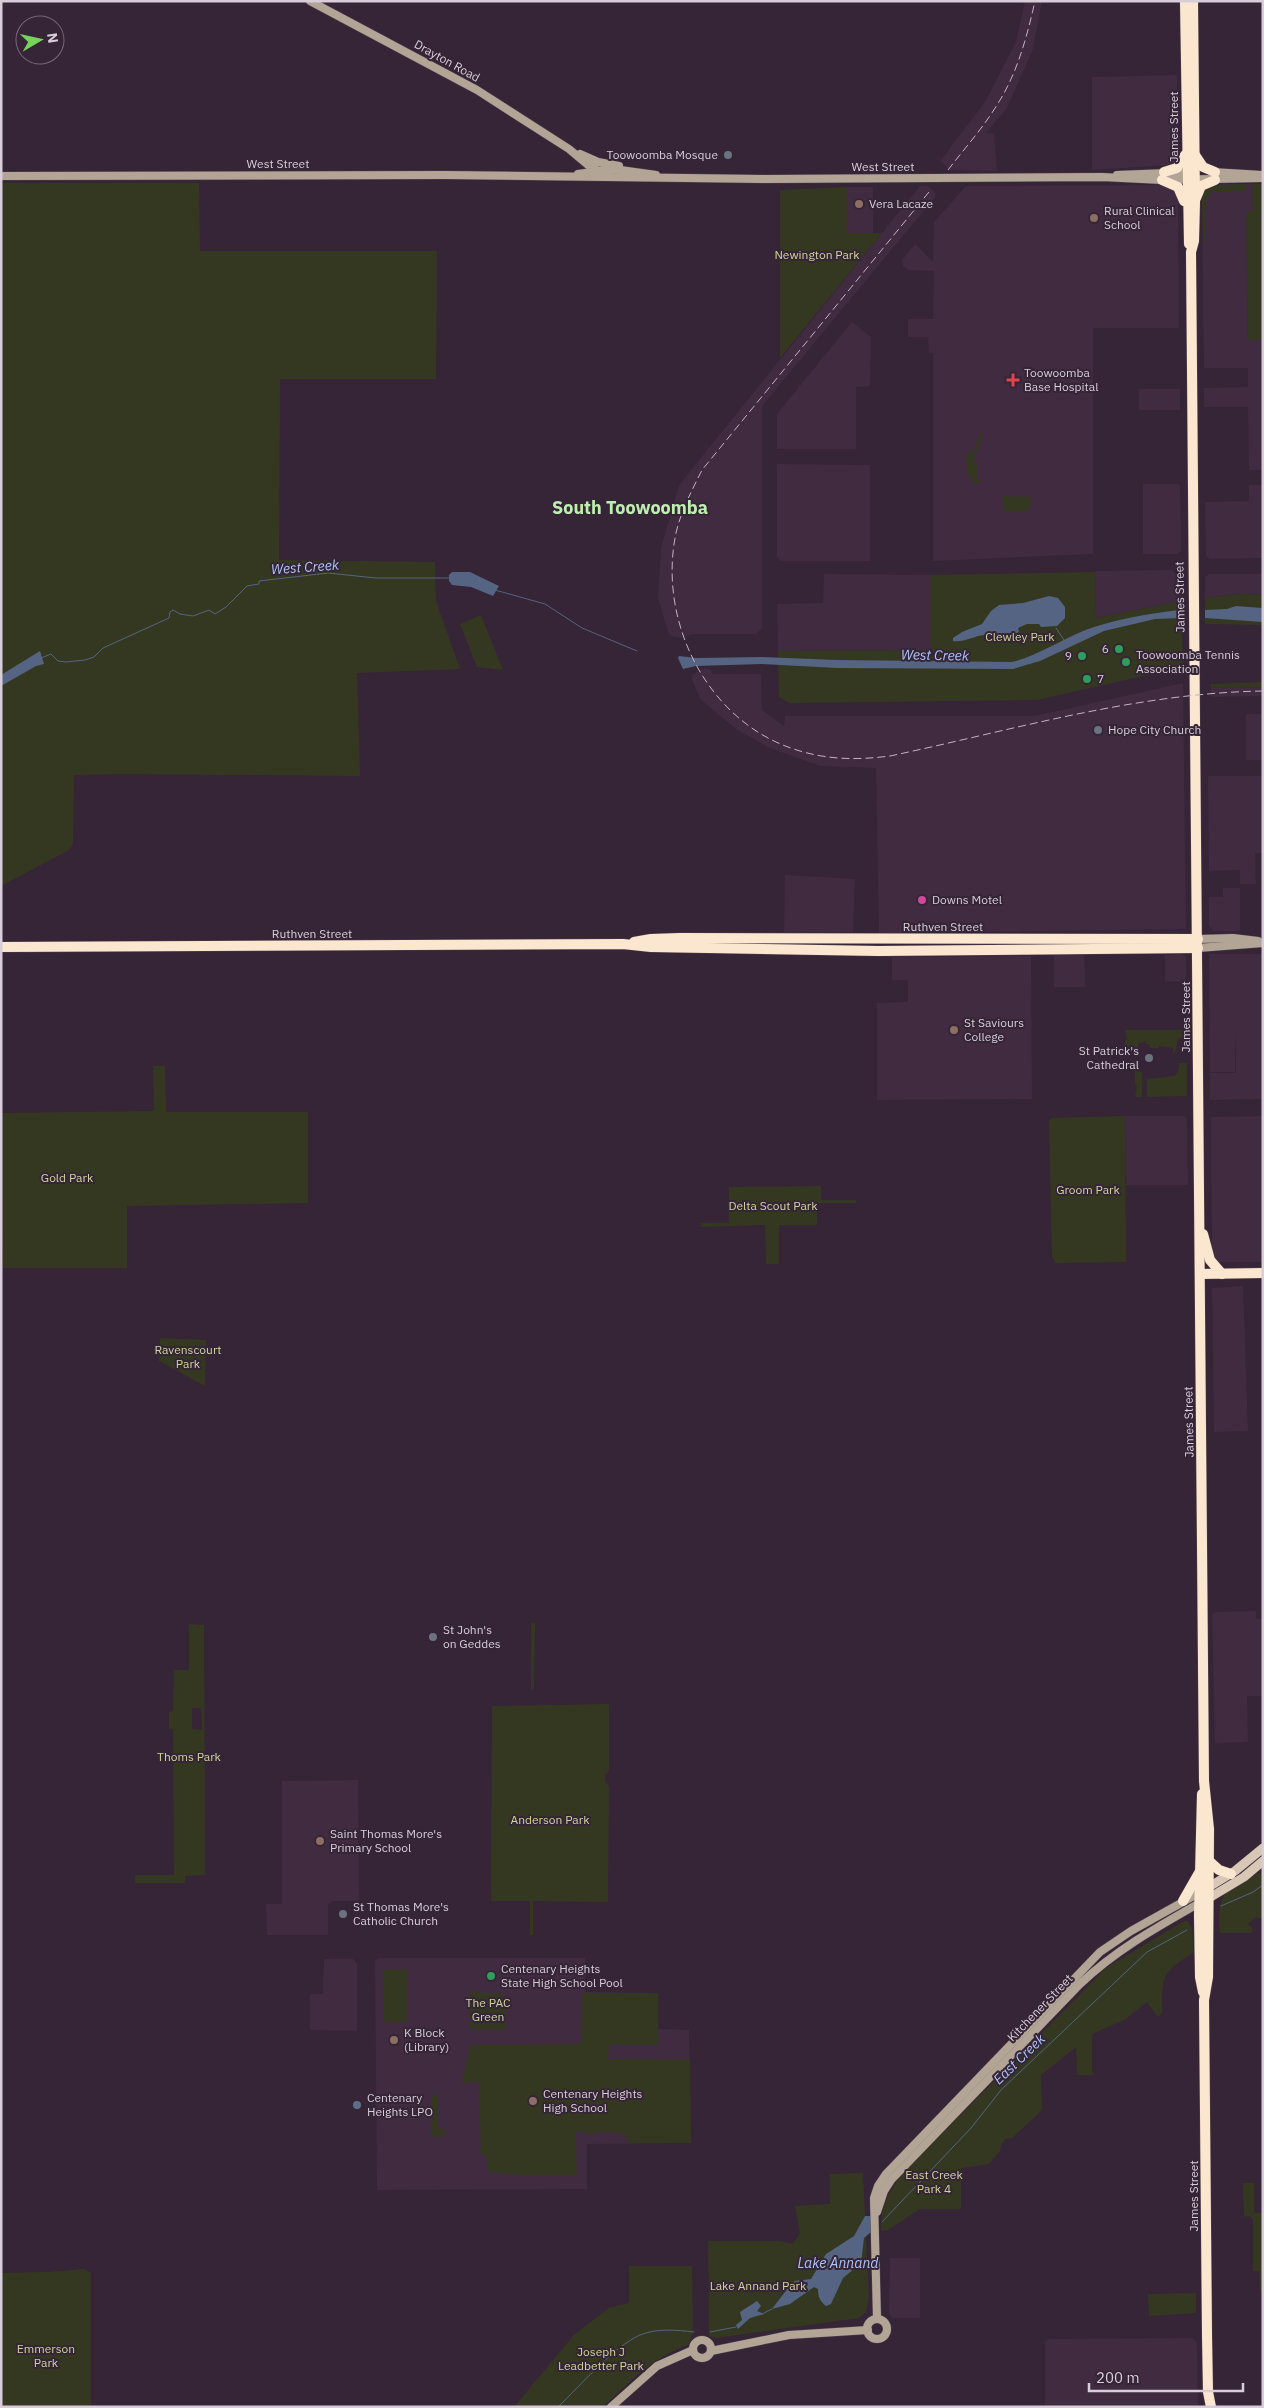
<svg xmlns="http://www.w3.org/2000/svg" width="1264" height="2408" viewBox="0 0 1264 2408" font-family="'IBM Plex Sans',sans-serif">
  <rect width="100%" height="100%" fill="#352536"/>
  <!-- built -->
  <g fill="#402b41">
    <path d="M1025,1H1042L1033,49L1007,108L986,133L994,134L997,171L950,170L940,161L985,102L1016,42Z"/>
    <path d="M1177,75L1178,157L1174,163L1169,165L1092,170V77Z"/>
    <path d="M1221,184H1252L1253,211L1246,212L1248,340H1263V470H1249L1248,407H1204V388L1248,387V368H1204L1202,198L1203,193Z"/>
    <path d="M1164,185L1175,191L1178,198L1179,328H1093V554L933,561V353H929L928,337H908V319H933L934,271L908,270L903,266L902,260L915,244L933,262L934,222L966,186Z"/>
    <path d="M920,186H928L935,192L936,196L762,406V628L756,634H693L681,638L669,635L658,598L661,548L679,485Z"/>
    <rect x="847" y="187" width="26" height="46"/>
    <path d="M852,322L871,337L870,386L856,387V449H777V414Z"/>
    <rect x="1139" y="389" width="41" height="21"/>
    <path d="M777,464L870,465V561H781L777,557Z"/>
    <path d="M1143,484H1178L1180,486L1181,551L1177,554H1143Z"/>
    <path d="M1249,485H1263V558L1210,559L1206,556L1205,502L1249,501Z"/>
    <path d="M1172,570L1181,580V601L1096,618L1095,571Z"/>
    <path d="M824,574L930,575L931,650L778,651L777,604L823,603Z"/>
    <path d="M1209,574H1263V595L1240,594L1205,598V577Z"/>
    <path d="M705,668L711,670L712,674H761L762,710L784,726L785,716H1034L1183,683L1186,929L879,933L876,768L820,766L770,748L736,729L700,699L692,679L693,674Z"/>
    <path d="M1263,687V696L1211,697V688Z"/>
    <rect x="1246" y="714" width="17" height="46"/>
    <path d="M1208,776H1263V853H1255L1256,884H1240V870L1209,871Z"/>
    <path d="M785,875L855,879L853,932H784Z"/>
    <path d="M1223,888H1240V931H1214L1209,926V897H1223Z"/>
    <path d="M1182,954L1186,957V981L1165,982V955Z"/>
    <path d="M1209,954H1263V1099L1210,1100V1073H1236V1062L1235,1031V1072H1210Z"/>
    <path d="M1054,955H1084L1085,987H1054Z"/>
    <path d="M1031,956L1032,1099L877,1100V1003L908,1002V980H892V957Z"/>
    <path d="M1125,1116H1185L1187,1119L1188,1185H1126Z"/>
    <path d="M1263,1116V1262H1216L1212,1251L1211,1117Z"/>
    <path d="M1243,1286L1248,1431L1214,1432L1212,1288Z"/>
    <path d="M1256,1611V1619H1263V1696H1247L1248,1742L1215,1743L1212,1614L1216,1612Z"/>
    <path d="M358,1780L359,1901H332L328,1905V1935H267L266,1904H282V1781Z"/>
    <path d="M378,1958H585V1992L658,1993V2029L689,2030L691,2143L587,2144V2189L377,2190L375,1961Z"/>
    <path d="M324,1959H353L357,1964V2031L310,2030V1994H323Z"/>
    <path d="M890,2258H920V2318H893L889,2314Z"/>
    <path d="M1193,2338L1197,2343L1198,2407L1045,2406V2342L1048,2339Z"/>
  </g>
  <!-- green -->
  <g fill="#353821" fill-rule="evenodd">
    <path d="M1,183H199L200,251H437L436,379H280L279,560L435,562L436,601L460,669L357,673L360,776L122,774L74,775L73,844L69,850L1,886Z"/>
    <path d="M1246,184V191H1210V197H1205L1206,242L1203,243L1202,198L1204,191L1215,185Z"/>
    <path d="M1252,184H1263V340H1248L1246,211H1253Z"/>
    <path d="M847,187V233H882L780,358V190Z"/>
    <path d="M978,434H983C982,439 979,443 979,449L974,453V461L977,462V480H980V483H973L967,471L966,453C977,452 978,442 978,434Z"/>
    <path d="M1002,496L1031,497L1030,508L1026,511H1004Z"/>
    <path d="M1095,572L1096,618L1181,601L1183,667L1037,700L789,703L779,697L778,651L930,650V575Z"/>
    <path d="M1240,594L1263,595V625L1205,624V598Z"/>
    <path d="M481,615L503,670L477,667L460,624Z"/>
    <path d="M1263,682V687L1211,688V684Z"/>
    <path d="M1125,1030H1187V1035L1178,1038L1175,1053H1173V1048L1159,1046V1048H1150L1149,1044H1146V1041L1138,1044V1048L1129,1045V1048H1125V1040L1127,1039Z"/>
    <path d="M1120,1060C1122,1061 1122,1064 1124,1066C1127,1070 1137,1071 1142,1072V1097H1135L1137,1086L1135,1085V1071L1120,1070Z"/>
    <path d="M1179,1063H1187V1096L1147,1097V1079L1174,1076L1178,1072Z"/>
    <path d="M153,1066H165L166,1112H308V1203L127,1206V1268H3L1,1113L154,1111Z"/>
    <path d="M1125,1116L1126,1262L1057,1263L1052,1258L1049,1120L1052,1118Z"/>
    <path d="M821,1186V1200H856V1203H817V1225H779V1264H766L765,1225L701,1227V1223H729V1187Z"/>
    <path d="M160,1338L206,1340L205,1386L159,1361Z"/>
    <path d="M531,1623H535L534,1689L531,1690Z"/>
    <path d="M189,1624L204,1625L205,1875L185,1876V1883H135V1875H174L173,1729H169V1712L173,1711L174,1670H189ZM192,1708H201L202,1730L192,1729Z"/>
    <path d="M609,1704V1770L605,1775V1782L609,1786L608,1902L533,1901V1935H530V1901H491L492,1706Z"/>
    <path d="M1258,1873L1263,1874V1919L1256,1917L1248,1924L1252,1928V1933H1220C1218,1889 1223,1894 1258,1873Z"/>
    <path d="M1184,1921H1188L1192,1928L1194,1952C1161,1974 1162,1974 1162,2013L1158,2017L1147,2002L1126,2019L1092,2034V2072L1095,2075H1077L1076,2047L1041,2075L1042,2110L1012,2138L1005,2139L1001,2145L1000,2151L989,2164L961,2168V2209H920L888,2230L881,2231C881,2207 888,2193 902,2174L1106,1968Z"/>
    <path d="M407,1969V2022H384L383,1970Z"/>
    <path d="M476,1990V1993H502L506,2005V2030L470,2029V1994L471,1991Z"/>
    <path d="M582,1993H658V2045H609L608,2059L690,2060L691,2143H628L627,2137C619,2130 596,2131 586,2136V2132H576L577,2175H522L489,2172L486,2155H481L479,2082L462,2083L470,2045L581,2044Z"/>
    <path d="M431,2095H438V2129H445V2136L431,2137V2123L434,2119L431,2118Z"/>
    <path d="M863,2173L869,2297L866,2312L859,2318L716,2338L709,2336L708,2241H780L792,2244L800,2234L795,2206L830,2204V2174Z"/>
    <path d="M1243,2183H1254V2213H1263V2291H1260L1259,2271H1253V2220L1249,2216L1244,2217Z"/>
    <path d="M629,2266H692L693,2334L688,2345C652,2357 630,2382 603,2407H514L574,2335L609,2308L629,2303Z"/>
    <path d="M84,2269L91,2273V2407H1V2273L47,2272Z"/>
    <path d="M1196,2293V2313L1149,2316L1148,2294Z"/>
  </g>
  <!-- water -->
  <g fill="#546482">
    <path d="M452,572H470L499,586L493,596L471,587L452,585L449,581V575Z"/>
    <path d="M1049,596L1058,598L1065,607V618L1057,626L1041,627L1039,624H1027L1018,628L1019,632C1003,640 998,633 984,635C974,636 963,643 953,641V638L962,632L982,624L991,611L999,605L1023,603Z"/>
    <path d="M1236,606L1263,608V622L1205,618V610L1227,609Z"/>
    <path d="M1181,610V618L1155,619L1104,631L1040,661L1013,669L837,668L762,664L696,666L683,669L678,658L679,656L696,658L762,657L837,660L1012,662C1037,656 1059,641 1083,631C1111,620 1151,613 1181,610Z"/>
    <path d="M40,651L44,664L36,666L1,686V675Z"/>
    <path d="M865,2216H870L871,2232L864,2238L861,2263L843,2278L831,2304L826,2306C820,2301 818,2297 818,2289L814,2287L790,2304L772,2309L791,2284L795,2281L811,2279L826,2254L854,2236Z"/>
    <path d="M757,2301L761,2306L757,2311L764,2314L750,2318L738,2329L736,2325L742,2320L740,2312Z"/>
  </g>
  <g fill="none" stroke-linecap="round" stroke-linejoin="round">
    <!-- stream -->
    <g stroke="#546482" stroke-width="1">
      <path d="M495,590L545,604L582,628L637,651"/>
      <path d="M1056,628L1064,640"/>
      <path d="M41,658L51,654L58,661L66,662L85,660L94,657L103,648L169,618L170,612L173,610L180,614L193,616L209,610L215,614L226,607L247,586L259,584V581L328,573L376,578H450"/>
      <path d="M1221,1906L1253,1892L1263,1885"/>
      <path d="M882,2222L971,2128L1001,2090L1147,1952L1187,1930"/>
      <path d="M762,2314L772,2309"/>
      <path d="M710,2332L736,2327"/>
      <path d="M558,2407C580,2386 613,2347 640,2335C657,2328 676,2330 694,2332"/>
    </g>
    <!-- secondary casing -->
    <g stroke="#4f4050" stroke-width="9">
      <g id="secondary">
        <path d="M310,1L477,90L569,149L588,165L604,174L610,176"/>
        <path d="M580,154L598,162L619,166"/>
        <path d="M1212,172L1262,175"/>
        <path d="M578,174L613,169L656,175"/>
        <path d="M1117,175L1193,172"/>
        <path d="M1,176L445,175L765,179L1102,177L1162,180L1263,178"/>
        <path d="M1198,939L1233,938L1258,941"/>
        <path d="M1198,948L1263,943"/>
        <path d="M877,2212L884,2191L891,2180L1080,1984C1117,1949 1159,1926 1203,1901"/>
        <path d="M877,2319L874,2198L878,2186L886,2174L1100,1952L1131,1931L1199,1893"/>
        <circle cx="877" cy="2329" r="10"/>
        <circle cx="702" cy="2349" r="9"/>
        <path d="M711,2351L789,2335L868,2330"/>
        <path d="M611,2407L657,2366L693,2350"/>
      </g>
    </g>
    <!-- primary casing -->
    <g stroke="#4f4050" stroke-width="10">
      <g id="primary">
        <path d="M1204,1890L1235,1871L1263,1848"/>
        <path d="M1209,1898L1244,1877L1263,1861"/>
      </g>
    </g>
    <!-- highway casing -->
    <g stroke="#4f4050" stroke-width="11">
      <g id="highway">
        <path d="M1185,1L1189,244"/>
        <path d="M1193,1L1195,202L1194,241L1191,252L1204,1781L1209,1829L1208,1977L1204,2000L1207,2335L1208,2392L1211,2407"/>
        <path d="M1195,155L1203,167L1215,172"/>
        <path d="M1164,172L1177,168L1185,155"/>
        <path d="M1162,180L1178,187L1184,201"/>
        <path d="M1196,198L1201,186L1215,180"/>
        <path d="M634,942L651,939L680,938L1198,939"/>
        <path d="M1,947L623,944L651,947L878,951L1198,948"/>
        <path d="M1203,1234L1210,1260L1222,1274"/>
        <path d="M1200,1274L1263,1273"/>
        <path d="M1202,1794L1199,1915L1200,1977L1203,1992"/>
        <path d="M1209,1861L1219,1870L1231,1874"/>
        <path d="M1183,1901L1199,1873"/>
      </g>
    </g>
    <!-- secondary -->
    <use href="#secondary" stroke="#b2a596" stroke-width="8"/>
    <!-- primary -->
    <use href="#primary" stroke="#d8c7b4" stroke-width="9"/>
    <!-- highway -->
    <use href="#highway" stroke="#fbe6cf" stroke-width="10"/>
    <!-- rail -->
    <g stroke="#c1b5c2" stroke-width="1" stroke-dasharray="8 4" stroke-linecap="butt">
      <path d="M948,170C964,149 983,128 997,105C1017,74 1027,37 1035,1"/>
      <path d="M929,192L702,470C692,490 681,511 676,533C657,623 709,725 800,751C830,760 859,760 890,756C1013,730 1136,693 1263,691"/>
    </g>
  </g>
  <!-- markers -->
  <g fill="#6b7280" stroke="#352536" stroke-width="2">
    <circle cx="728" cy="155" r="5"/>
    <circle cx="1098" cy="730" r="5"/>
    <circle cx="1149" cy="1058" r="5"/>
    <circle cx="433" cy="1637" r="5"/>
    <circle cx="343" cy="1914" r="5"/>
  </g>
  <g fill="#8d6e63" stroke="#352536" stroke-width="2">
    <circle cx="859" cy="204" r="5"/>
    <circle cx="1094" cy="218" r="5"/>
    <circle cx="954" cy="1030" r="5"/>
    <circle cx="320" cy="1841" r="5"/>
    <circle cx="394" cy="2040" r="5"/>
    <circle cx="533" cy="2101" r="5"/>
  </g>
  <path fill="#e0444e" stroke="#352536" stroke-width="2" d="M1010.5 372.5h5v5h5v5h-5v5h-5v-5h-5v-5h5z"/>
  <g fill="#2e9e5b" stroke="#352536" stroke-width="2">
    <circle cx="1119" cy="649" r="5"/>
    <circle cx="1082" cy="656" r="5"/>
    <circle cx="1126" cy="662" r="5"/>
    <circle cx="1087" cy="679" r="5"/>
    <circle cx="491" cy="1976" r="5"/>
  </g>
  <circle fill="#d1479c" stroke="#352536" stroke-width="2" cx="922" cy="900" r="5"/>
  <circle fill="#5c6f8a" stroke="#352536" stroke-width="2" cx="357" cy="2105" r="5"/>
  <g text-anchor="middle" stroke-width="4" stroke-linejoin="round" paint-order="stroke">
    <!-- street labels -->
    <g font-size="12" fill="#d8cdd9" stroke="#352536">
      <text transform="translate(447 61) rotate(29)" y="4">Drayton Road</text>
      <text transform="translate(1174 127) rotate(-90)" y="4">James Street</text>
      <text x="278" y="168">West Street</text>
      <text x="883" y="171">West Street</text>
      <text transform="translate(1180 597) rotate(-91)" y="4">James Street</text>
      <text x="943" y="931">Ruthven Street</text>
      <text x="312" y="938">Ruthven Street</text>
      <text transform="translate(1186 1017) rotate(-90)" y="4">James Street</text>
      <text transform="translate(1189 1422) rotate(-91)" y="4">James Street</text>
      <text transform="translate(1040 2008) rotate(-46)" y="4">Kitchener Street</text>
      <text transform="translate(1194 2196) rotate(-90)" y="4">James Street</text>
    </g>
    <!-- poi labels -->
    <g font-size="12" fill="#d8cdd9" stroke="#352536" text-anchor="start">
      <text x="718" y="159" text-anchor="end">Toowoomba Mosque</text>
      <text x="869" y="208">Vera Lacaze</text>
      <text x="1104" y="215">Rural Clinical<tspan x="1104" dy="14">School</tspan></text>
      <text x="1024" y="377">Toowoomba<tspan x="1024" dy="14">Base Hospital</tspan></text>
      <text x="1109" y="653" text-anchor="end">6</text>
      <text x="1136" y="659">Toowoomba Tennis<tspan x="1136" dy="14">Association</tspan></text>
      <text x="1072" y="660" text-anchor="end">9</text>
      <text x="1097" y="683">7</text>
      <text x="1108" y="734">Hope City Church</text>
      <text x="932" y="904">Downs Motel</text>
      <text x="964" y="1027">St Saviours<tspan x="964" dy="14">College</tspan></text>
      <text x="1139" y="1055" text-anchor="end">St Patrick's<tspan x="1139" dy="14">Cathedral</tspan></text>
      <text x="443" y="1634">St John's<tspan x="443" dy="14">on Geddes</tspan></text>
      <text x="330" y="1838">Saint Thomas More's<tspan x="330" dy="14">Primary School</tspan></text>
      <text x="353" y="1911">St Thomas More's<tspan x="353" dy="14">Catholic Church</tspan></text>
      <text x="501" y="1973">Centenary Heights<tspan x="501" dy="14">State High School Pool</tspan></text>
      <text x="404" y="2037">K Block<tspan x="404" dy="14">(Library)</tspan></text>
      <text x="543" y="2098">Centenary Heights<tspan x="543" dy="14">High School</tspan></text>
      <text x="367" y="2102">Centenary<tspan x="367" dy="14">Heights LPO</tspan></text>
    </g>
    <!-- park labels -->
    <g font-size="12" fill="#cdd698" stroke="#352536">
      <text x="817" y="259">Newington Park</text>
      <text x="1020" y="641">Clewley Park</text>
      <text x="67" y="1182">Gold Park</text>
      <text x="1088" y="1194">Groom Park</text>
      <text x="773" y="1210">Delta Scout Park</text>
      <text x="188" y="1354">Ravenscourt<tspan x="188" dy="14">Park</tspan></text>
      <text x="189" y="1761">Thoms Park</text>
      <text x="550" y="1824">Anderson Park</text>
      <text x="488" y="2007">The PAC<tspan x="488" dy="14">Green</tspan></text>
      <text x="934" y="2179">East Creek<tspan x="934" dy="14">Park 4</tspan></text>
      <text x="758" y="2290">Lake Annand Park</text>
      <text x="46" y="2353">Emmerson<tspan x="46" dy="14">Park</tspan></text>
      <text x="601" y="2356">Joseph J<tspan x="601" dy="14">Leadbetter Park</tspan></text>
    </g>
    <!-- water labels -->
    <g font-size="14" font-style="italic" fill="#a9c5fb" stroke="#352536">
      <text transform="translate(305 567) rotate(-4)" y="5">West Creek</text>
      <text transform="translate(935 655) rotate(1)" y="5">West Creek</text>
      <text transform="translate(1019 2059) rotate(-44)" y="5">East Creek</text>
      <text x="838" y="2268">Lake Annand</text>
    </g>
    <!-- district labels -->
    <g font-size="18" font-weight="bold" fill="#bdefaf" stroke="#352536">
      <text x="630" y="514">South Toowoomba</text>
    </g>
  </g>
  <!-- border -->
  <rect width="1264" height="2408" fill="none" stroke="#d8cdd9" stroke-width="5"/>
  <!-- north arrow -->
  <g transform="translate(40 40) rotate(81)"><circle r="24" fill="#352536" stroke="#766877"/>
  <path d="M0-4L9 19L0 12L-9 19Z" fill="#75d25b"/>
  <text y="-8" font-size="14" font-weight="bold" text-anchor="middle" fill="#d8cdd9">N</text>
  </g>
  <!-- scale -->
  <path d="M1089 2383v8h154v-8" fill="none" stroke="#d8cdd9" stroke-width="2.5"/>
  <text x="1096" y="2383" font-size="15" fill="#d8cdd9" stroke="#352536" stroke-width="4" paint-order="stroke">200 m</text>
</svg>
